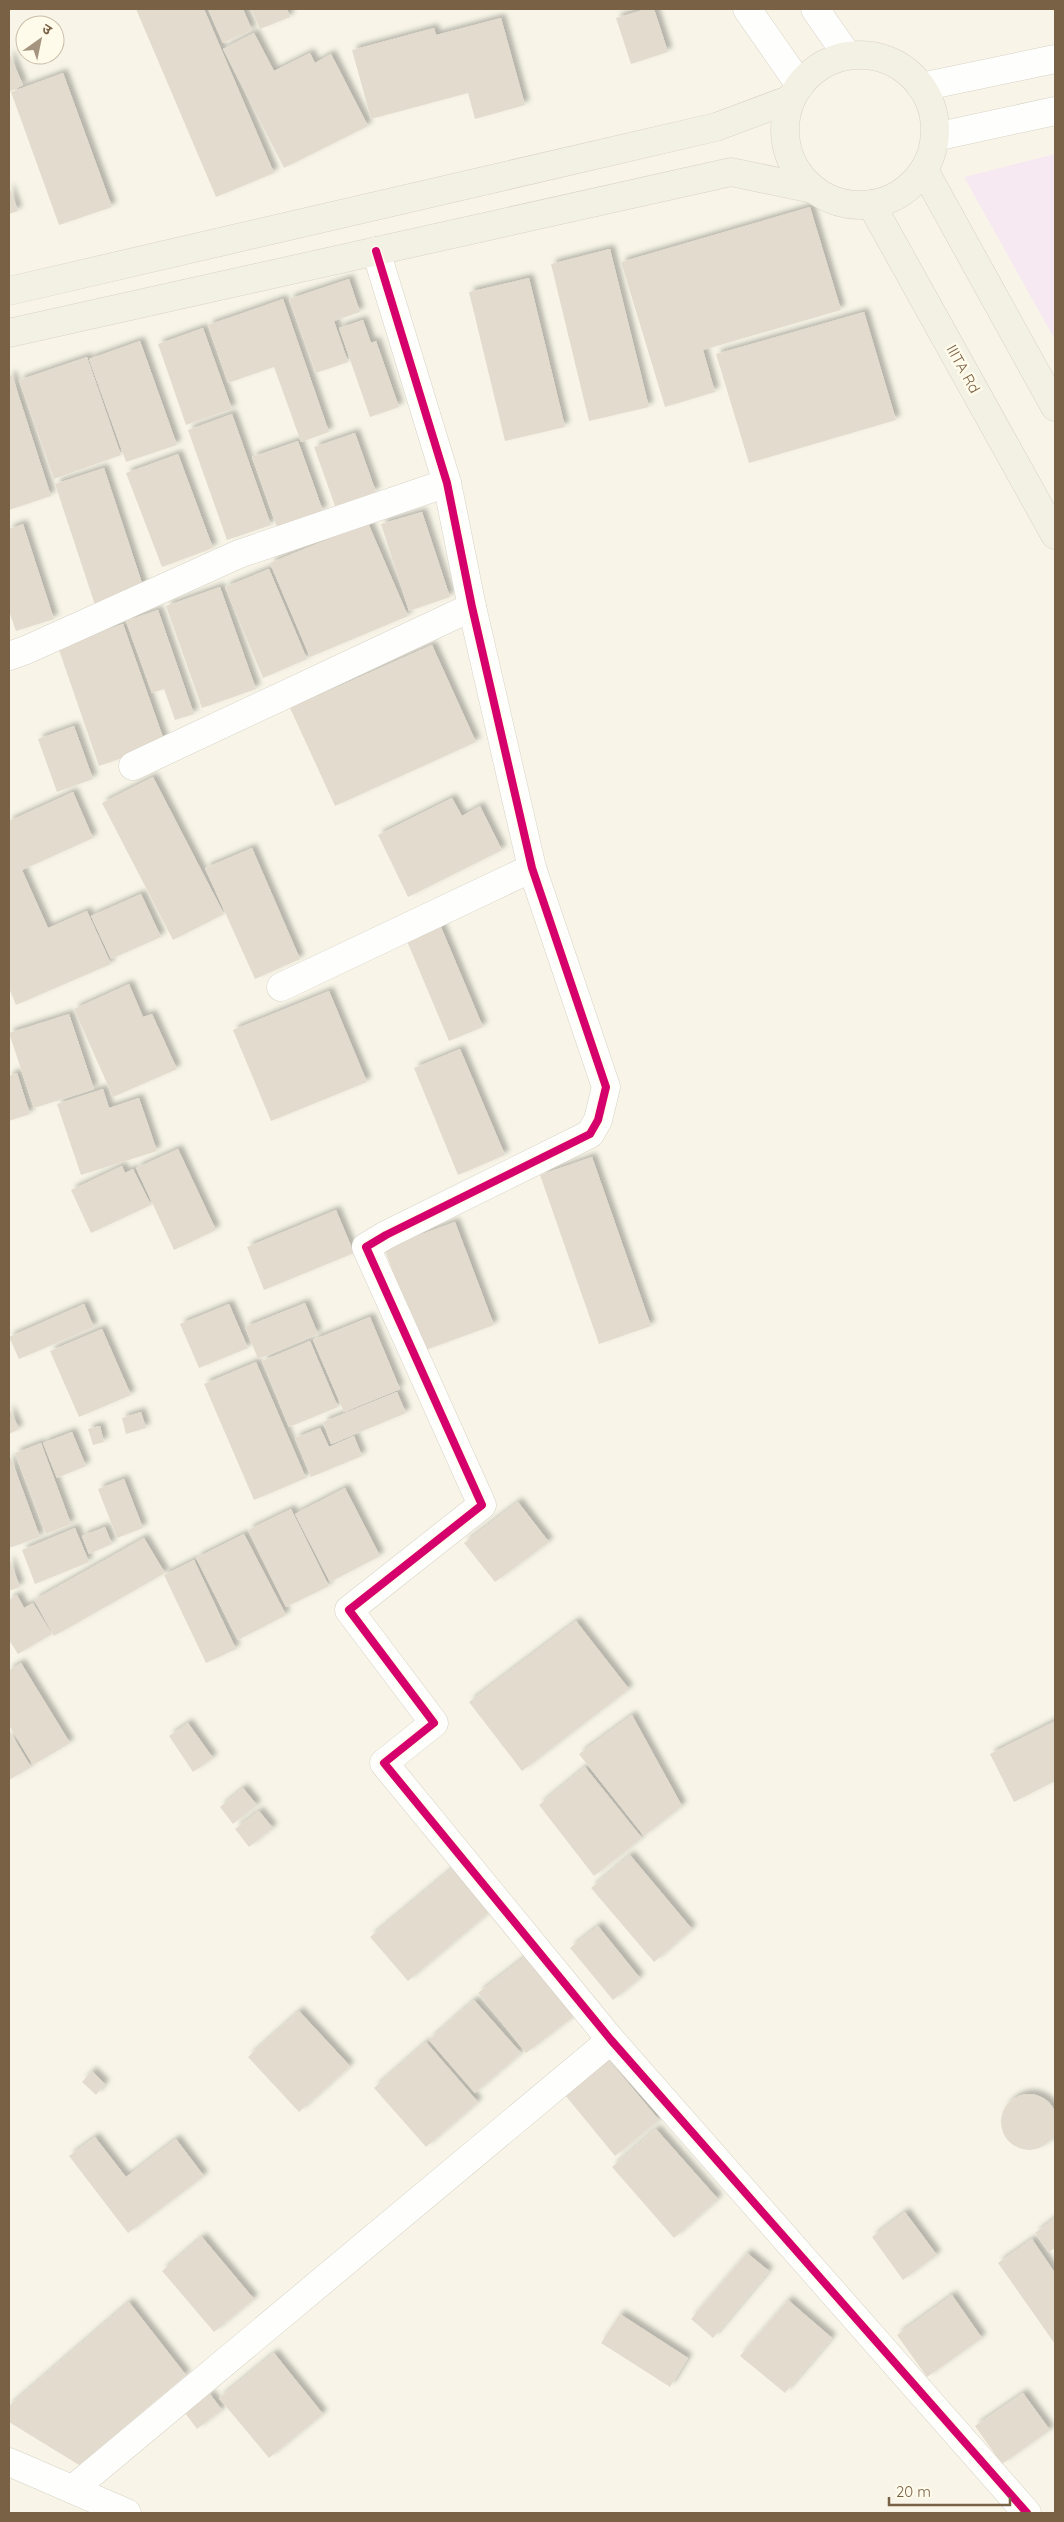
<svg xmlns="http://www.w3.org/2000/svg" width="1064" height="2522" viewBox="0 0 1064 2522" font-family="Quicksand,'Noto Sans Devanagari',sans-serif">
  <defs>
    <filter id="shadow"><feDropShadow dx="4.5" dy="-4.5" stdDeviation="2.5" flood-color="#0004"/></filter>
  </defs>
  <rect width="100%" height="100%" fill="#f8f5e8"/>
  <!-- education -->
  <path fill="#f7e9f2" d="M1055,154V340L964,177Z"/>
  <!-- building -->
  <g fill="#e3dbcd" filter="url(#shadow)">
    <path d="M136,9H204L274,173L216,197Z"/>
    <path d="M208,9H243L252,30L223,43Z"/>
    <path d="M251,9H287L290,17L260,29Z"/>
    <path d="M646,9H654L668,52L631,64L616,18Z"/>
    <path d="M501,18L525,105L475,119L468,93L371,119L352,50L434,28L436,35Z"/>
    <path d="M254,33L274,71L310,53L315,63L331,54L368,126L284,168L223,49Z"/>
    <path d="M9,53L23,85L9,92Z"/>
    <path d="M63,73L112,207L59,225L11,92Z"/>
    <path d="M9,186L18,211L9,214Z"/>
    <path d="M810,207L841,310L703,350L715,392L665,407L621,262Z"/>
    <path d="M610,249L649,407L589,421L551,264Z"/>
    <path d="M529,278L565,427L505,441L469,292Z"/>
    <path d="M349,279L360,312L334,321L348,362L316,373L289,299Z"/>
    <path d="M283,299L329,432L301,442L274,367L228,383L208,325Z"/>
    <path d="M864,312L896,420L749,463L716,354Z"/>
    <path d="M363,320L371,343L376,341L399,407L370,417L339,328Z"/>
    <path d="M203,328L232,409L186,425L158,344Z"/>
    <path d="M140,341L177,445L126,462L89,359Z"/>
    <path d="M87,357L121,455L54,479L19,380Z"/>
    <path d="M12,375L51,496L9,510V376Z"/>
    <path d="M232,414L271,525L227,540L188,430Z"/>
    <path d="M355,433L376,492L335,506L314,447Z"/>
    <path d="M298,441L323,511L277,527L252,457Z"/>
    <path d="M178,454L213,548L162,567L126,473Z"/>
    <path d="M104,468L144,589L95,605L55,484Z"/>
    <path d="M422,512L450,597L409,611L381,524Z"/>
    <path d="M368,523L408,616L310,657L270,563Z"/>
    <path d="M23,524L54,619L16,631L9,611V529Z"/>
    <path d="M269,569L307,659L263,678L225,587Z"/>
    <path d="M220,587L256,689L202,708L166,606Z"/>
    <path d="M158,610L194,714L175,720L164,689L152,693L126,621Z"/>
    <path d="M123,624L165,743L99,766L58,647Z"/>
    <path d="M432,645L476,742L335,806L290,708Z"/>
    <path d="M74,726L93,779L57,792L38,739Z"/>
    <path d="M153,777L224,914L173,940L102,803Z"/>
    <path d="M73,792L93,838L22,870L48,928L87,911L111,964L16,1005L9,988V821Z"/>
    <path d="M452,798L462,816L480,806L502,850L408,897L378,835Z"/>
    <path d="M252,848L300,959L255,979L205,868Z"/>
    <path d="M141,894L161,937L111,959L91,916Z"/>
    <path d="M438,920L483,1027L449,1041L404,934Z"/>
    <path d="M129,984L143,1017L152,1014L177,1069L113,1097L74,1009Z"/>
    <path d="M329,991L367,1082L271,1121L233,1030Z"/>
    <path d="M69,1014L94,1089L34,1108L9,1033Z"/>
    <path d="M460,1049L505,1155L458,1175L414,1068Z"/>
    <path d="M17,1073L30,1114L9,1121V1076Z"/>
    <path d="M103,1089L109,1108L139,1098L157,1151L81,1175L57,1104Z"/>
    <path d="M178,1149L216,1230L174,1250L136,1168Z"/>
    <path d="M592,1157L651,1326L599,1344L540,1175Z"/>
    <path d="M122,1166L125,1173L133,1169L151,1205L91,1233L71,1190Z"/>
    <path d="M336,1210L354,1253L264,1290L247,1247Z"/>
    <path d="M455,1222L494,1325L423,1351L384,1248Z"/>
    <path d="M305,1303L318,1334L258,1359L245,1327Z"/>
    <path d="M84,1304L94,1327L19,1359L9,1337Z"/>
    <path d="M229,1304L248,1348L199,1368L180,1324Z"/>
    <path d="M370,1317L400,1389L344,1412L313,1340Z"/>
    <path d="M102,1329L131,1395L79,1417L50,1351Z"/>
    <path d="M310,1341L338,1407L289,1427L262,1361Z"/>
    <path d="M256,1362L306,1478L254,1500L204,1384Z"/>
    <path d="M397,1392L406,1413L331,1444L323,1422Z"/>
    <path d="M9,1408L19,1429L9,1434Z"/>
    <path d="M141,1412L146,1428L126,1434L122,1418Z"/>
    <path d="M100,1426L104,1442L93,1445L88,1429Z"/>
    <path d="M320,1428L329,1447L354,1436L362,1456L311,1477L295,1438Z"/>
    <path d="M72,1432L86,1466L57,1478L43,1443Z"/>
    <path d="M41,1443L71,1524L46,1534L15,1453Z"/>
    <path d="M11,1458L40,1537L9,1548V1459Z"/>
    <path d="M124,1479L143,1528L117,1538L98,1489Z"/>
    <path d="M345,1488L380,1556L330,1582L295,1514Z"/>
    <path d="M518,1502L549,1542L495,1582L464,1543Z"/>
    <path d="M291,1509L329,1586L286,1607L248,1530Z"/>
    <path d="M105,1527L112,1544L89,1554L82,1536Z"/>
    <path d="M75,1528L89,1562L35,1584L22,1550Z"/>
    <path d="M244,1534L286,1615L238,1640L196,1558Z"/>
    <path d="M144,1538L165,1573L54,1636L34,1600Z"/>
    <path d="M9,1558L20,1587L9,1591Z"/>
    <path d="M194,1560L236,1649L206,1663L164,1575Z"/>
    <path d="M17,1595L24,1608L33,1603L52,1634L18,1654L9,1640V1600Z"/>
    <path d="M576,1621L629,1689L522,1771L469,1702Z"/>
    <path d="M21,1663L70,1743L33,1765L9,1725V1670Z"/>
    <path d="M632,1715L682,1806L644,1836L579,1754Z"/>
    <path d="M1055,1721V1781L1014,1802L990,1754Z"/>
    <path d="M188,1723L213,1758L193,1772L169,1736Z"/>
    <path d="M9,1730L31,1767L9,1780Z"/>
    <path d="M585,1767L642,1838L594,1876L539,1805Z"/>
    <path d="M243,1788L257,1805L233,1824L220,1807Z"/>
    <path d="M259,1811L273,1828L249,1847L235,1829Z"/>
    <path d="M630,1855L692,1929L654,1962L591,1888Z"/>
    <path d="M454,1867L492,1910L408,1981L370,1937Z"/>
    <path d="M598,1926L640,1978L613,2000L570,1948Z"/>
    <path d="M525,1957L573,2017L526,2053L478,1993Z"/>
    <path d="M474,2000L521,2053L475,2093L429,2040Z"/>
    <path d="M299,2011L350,2066L299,2112L248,2057Z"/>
    <path d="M426,2042L478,2102L426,2147L374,2088Z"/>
    <path d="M609,2060L659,2120L615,2156L565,2095Z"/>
    <path d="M92,2071L105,2084L96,2095L82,2082Z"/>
    <circle cx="1029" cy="2122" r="28"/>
    <path d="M656,2129L718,2199L674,2238L612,2167Z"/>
    <path d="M95,2137L126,2177L176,2139L204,2176L128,2233L69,2156Z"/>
    <path d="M905,2212L937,2255L903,2280L872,2237Z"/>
    <path d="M1055,2218V2248L1049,2252L1035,2233Z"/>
    <path d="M202,2237L254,2299L214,2332L162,2271Z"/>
    <path d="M1032,2239L1055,2273V2344L998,2263Z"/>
    <path d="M747,2253L769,2271L713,2338L691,2319Z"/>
    <path d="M952,2295L982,2338L927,2377L897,2335Z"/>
    <path d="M788,2300L832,2338L785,2393L740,2356Z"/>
    <path d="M129,2302L186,2375L79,2465L9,2422V2406Z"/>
    <path d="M620,2314L688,2358L670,2387L601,2343Z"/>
    <path d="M274,2353L323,2414L269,2458L219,2398Z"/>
    <path d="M1023,2393L1050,2430L1002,2464L975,2426Z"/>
    <path d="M210,2394L222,2410L197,2429L185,2413Z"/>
  </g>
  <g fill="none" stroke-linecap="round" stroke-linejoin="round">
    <!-- street casing -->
    <g stroke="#d7d2c7" stroke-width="29">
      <g id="street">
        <path d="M747,9L800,85"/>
        <path d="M815,9L847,55"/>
        <path d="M376,251L447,483L472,607L532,868L606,1087L598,1120L590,1134L386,1235L366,1247L482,1505L349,1610L434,1723L384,1763L611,2040L1027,2513"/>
        <path d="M9,656L26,650L239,554L447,483"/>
        <path d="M133,766L472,607"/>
        <path d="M281,987L532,868"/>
        <path d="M9,2462L127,2513"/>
        <path d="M73,2489L611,2040"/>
      </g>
    </g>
    <!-- secondary casing -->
    <g stroke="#d8d2c6" stroke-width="29">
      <g id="secondary">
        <path d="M921,87L1055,59"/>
        <path d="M935,137L1055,111"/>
      </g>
    </g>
    <!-- primary casing -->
    <g stroke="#dad2c8" stroke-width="29">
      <g id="primary">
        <circle cx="860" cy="130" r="75"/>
        <path d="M924,170L1055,407"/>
        <path d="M871,204L1055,535"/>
        <path d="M9,291L716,127L791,99"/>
        <path d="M9,333L731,172L813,189"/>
      </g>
    </g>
    <!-- street -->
    <use href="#street" stroke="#fefefc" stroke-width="28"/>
    <!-- secondary -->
    <use href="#secondary" stroke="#fefefc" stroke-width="28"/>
    <!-- primary -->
    <use href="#primary" stroke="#f3f0e4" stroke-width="28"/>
    <!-- cycleway casing -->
    <g stroke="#fffbeb" stroke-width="11">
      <path id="cycleway" d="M376,251L447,483L472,607L532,868L606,1087L598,1120L590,1134L386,1235L366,1247L482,1505L349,1610L434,1723L384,1763L611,2040L1027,2513"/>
    </g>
    <!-- cycleway -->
    <use href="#cycleway" stroke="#d6006c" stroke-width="8"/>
  </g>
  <g text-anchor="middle" stroke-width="5" stroke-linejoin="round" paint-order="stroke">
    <!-- street labels -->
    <g font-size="15" fill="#796146" stroke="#fffbeb">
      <text transform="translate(963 369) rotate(61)" y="5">IIITA Rd</text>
    </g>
  </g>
  <!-- border -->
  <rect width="1064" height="2522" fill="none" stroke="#796146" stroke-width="20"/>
  <!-- north arrow -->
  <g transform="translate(40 40) rotate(33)"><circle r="24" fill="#fffbeb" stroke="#c9bda9"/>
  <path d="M0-4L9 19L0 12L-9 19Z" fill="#a5957f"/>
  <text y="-8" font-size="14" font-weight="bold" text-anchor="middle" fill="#796146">उ</text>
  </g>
  <!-- scale -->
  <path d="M889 2497v8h121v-8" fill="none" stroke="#796146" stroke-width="2.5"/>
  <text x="896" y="2497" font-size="15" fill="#796146" stroke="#fffbeb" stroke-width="4" paint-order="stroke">20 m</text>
</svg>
